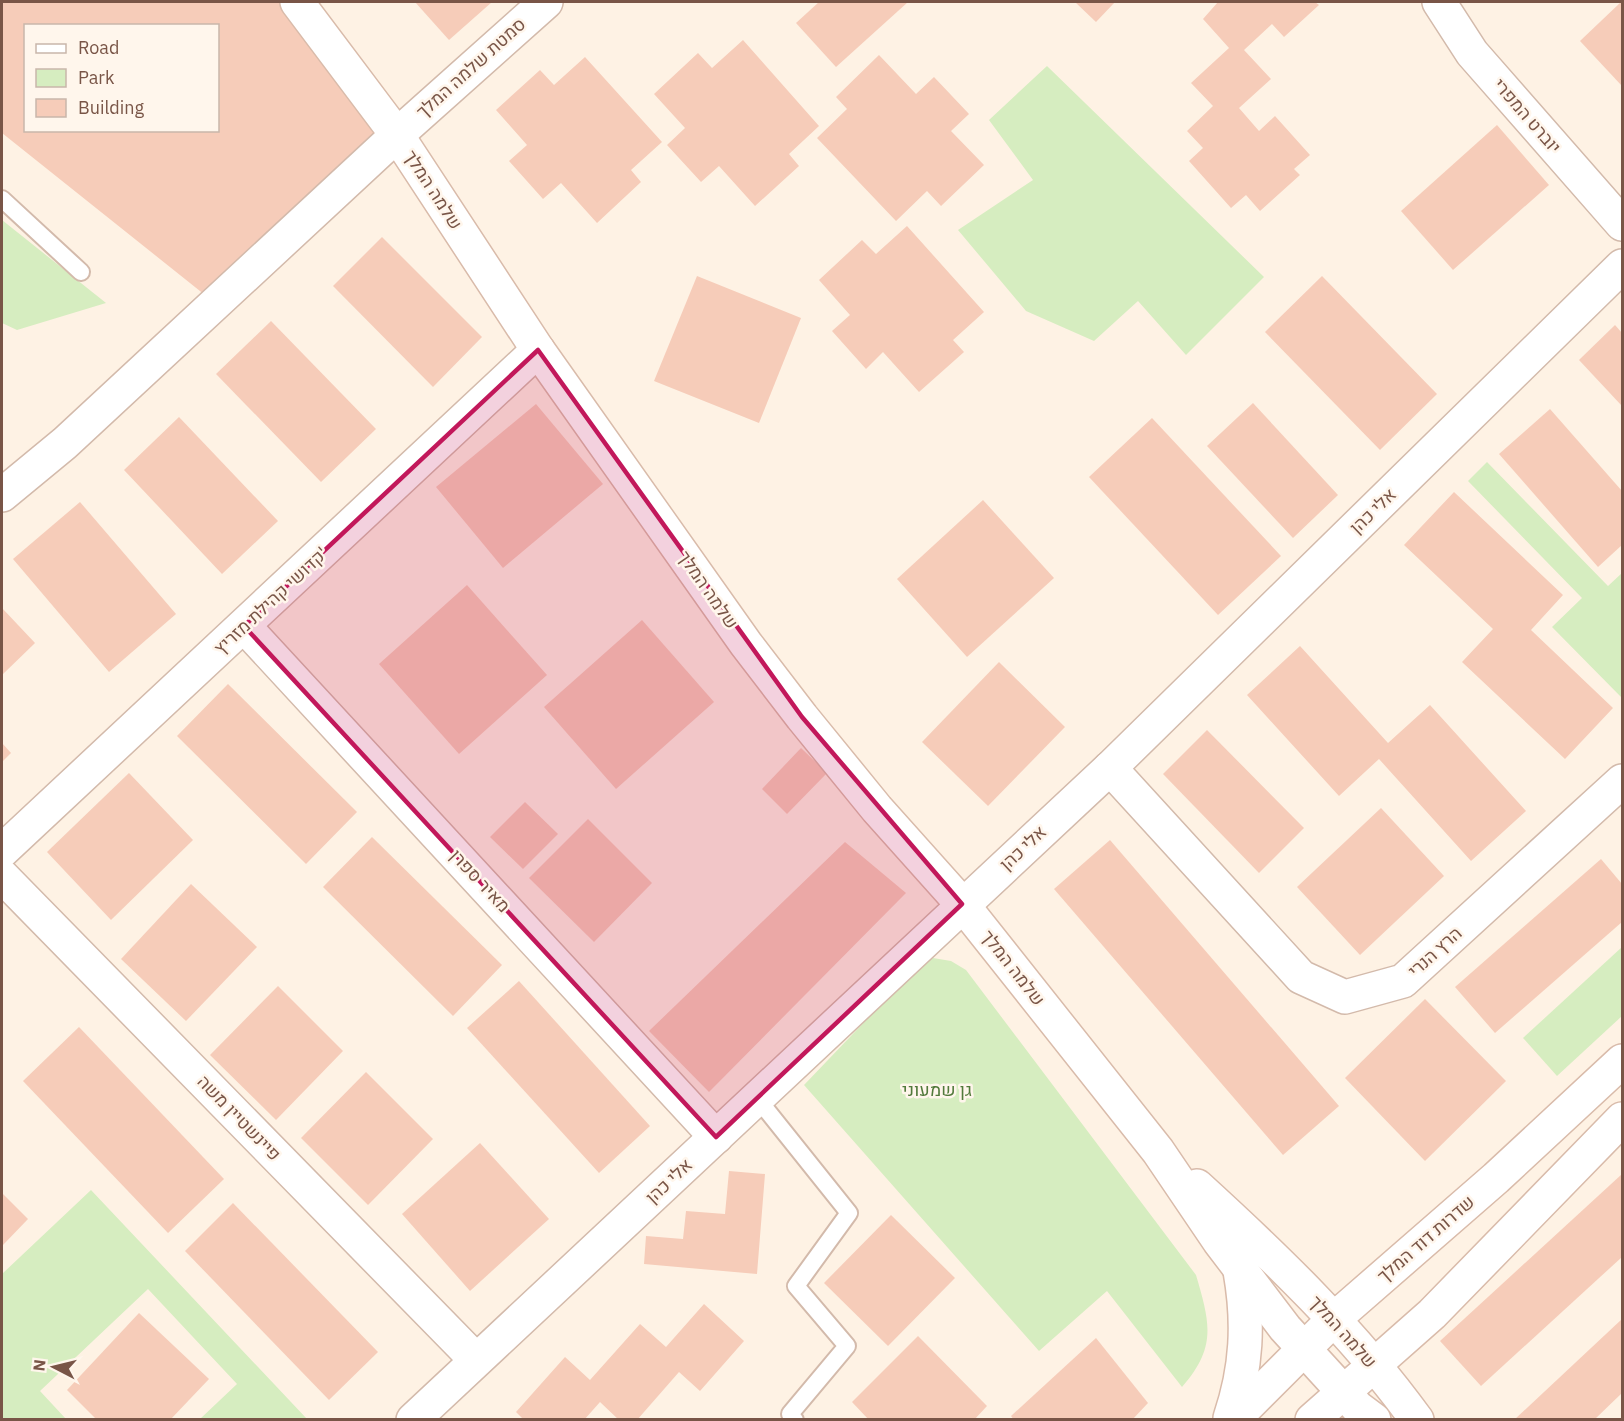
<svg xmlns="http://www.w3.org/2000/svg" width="1624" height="1421" viewBox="0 0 1624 1421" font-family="'IBM Plex Sans',Heebo,sans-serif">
  <rect width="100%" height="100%" fill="#fef2e4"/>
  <!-- green -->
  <g fill="#d6edc0">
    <path d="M1047,66L1264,277L1186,355L1138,301L1094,341L1026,311L958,230L1033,180L989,120Z"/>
    <path d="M2,220L106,303L17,330L2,323Z"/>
    <path d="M1487,462L1608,586L1622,573V698L1552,627L1582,598L1468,481Z"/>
    <path d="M1622,947V1016L1557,1076L1523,1038Z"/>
    <path d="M933,958L951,961L966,970L1196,1275C1210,1323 1217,1347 1182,1387L1107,1291L1039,1351L804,1085L917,967Z"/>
    <path d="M91,1190L307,1419H200L237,1384L148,1289L40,1391L66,1419H2V1274Z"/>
  </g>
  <!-- building -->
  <g fill="#f6ccb9" fill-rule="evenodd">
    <path d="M2,2H279L386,139L205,295L2,133ZM26,26H218V130H26Z"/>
    <path d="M415,2H492L449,40Z"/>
    <path d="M819,2H908L836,67L796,23Z"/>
    <path d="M1075,2H1115L1096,22Z"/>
    <path d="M1218,2H1315L1319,5L1284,37L1272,24L1244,50L1271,79L1239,108L1259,131L1275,116L1310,155L1294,169L1300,175L1260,211L1246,195L1231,208L1189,161L1203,148L1187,131L1213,106L1191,83L1229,48L1203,19Z"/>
    <path d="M1621,2H1622V86L1580,41Z"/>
    <path d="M743,40L819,126L789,154L799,166L755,206L719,166L701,182L667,145L685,128L654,94L698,53L712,68Z"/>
    <path d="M879,55L916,94L934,77L969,114L951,131L984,165L941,206L927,191L896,221L817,138L847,109L836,97Z"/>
    <path d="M585,57L662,142L631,170L641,182L597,223L561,183L543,199L509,161L527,145L496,110L540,70L554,85Z"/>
    <path d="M1497,125L1549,185L1453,270L1401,211Z"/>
    <path d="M907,226L984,312L953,340L964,352L919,392L883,352L866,369L832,331L850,315L819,280L862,240L876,254Z"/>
    <path d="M382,237L482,337L433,387L333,286Z"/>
    <path d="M697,276L801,318L759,423L654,381Z"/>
    <path d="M1322,276L1437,394L1380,450L1265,332Z"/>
    <path d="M271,321L376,429L321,482L216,374Z"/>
    <path d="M1615,325L1622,333V406L1579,360Z"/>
    <path d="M1253,403L1338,495L1293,538L1207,446Z"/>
    <path d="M536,404L603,484L503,568L436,487Z"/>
    <path d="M1550,409L1622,491V545L1598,567L1499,454Z"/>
    <path d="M179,417L278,521L222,574L124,470Z"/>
    <path d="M1152,418L1281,556L1218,615L1089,477Z"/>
    <path d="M1454,492L1563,595L1531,630L1613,708L1565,759L1462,662L1493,629L1404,545Z"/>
    <path d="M983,500L1054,578L967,657L897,579Z"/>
    <path d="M80,502L176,614L109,672L13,559Z"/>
    <path d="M467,585L547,675L459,754L379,664Z"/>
    <path d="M2,608L35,643L2,675Z"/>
    <path d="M642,620L714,702L616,789L544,707Z"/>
    <path d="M1300,646L1388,743L1430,705L1526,811L1471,861L1379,759L1339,796L1247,695Z"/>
    <path d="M999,662L1065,727L988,806L922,742Z"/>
    <path d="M228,684L357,812L306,864L177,736Z"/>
    <path d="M1207,730L1304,828L1259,873L1163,774Z"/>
    <path d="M2,743L11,753L2,762Z"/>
    <path d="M801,748L827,773L787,814L762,789Z"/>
    <path d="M129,773L193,840L111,920L47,852Z"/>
    <path d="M525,802L558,834L523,869L490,837Z"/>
    <path d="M1381,808L1444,876L1360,955L1297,887Z"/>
    <path d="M588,819L652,883L594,942L529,878Z"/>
    <path d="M372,837L502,965L453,1016L323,887Z"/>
    <path d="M1110,840L1339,1106L1283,1155L1054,889Z"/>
    <path d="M845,842L906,893L709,1092L649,1031Z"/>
    <path d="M1601,859L1622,884V922L1495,1033L1455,987Z"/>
    <path d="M191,884L257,947L186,1021L121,959Z"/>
    <path d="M519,981L650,1126L599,1173L467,1028Z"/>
    <path d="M278,986L343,1051L276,1120L210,1055Z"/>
    <path d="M1425,999L1506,1081L1425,1161L1345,1078Z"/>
    <path d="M79,1027L224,1179L168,1233L23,1081Z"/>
    <path d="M366,1072L433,1139L368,1205L301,1138Z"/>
    <path d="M480,1143L549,1219L470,1291L402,1214Z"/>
    <path d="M729,1171L765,1174L757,1274L644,1264L646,1236L683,1239L686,1211L725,1214Z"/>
    <path d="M1622,1174V1257L1481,1386L1440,1341Z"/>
    <path d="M2,1193L28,1219L2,1246Z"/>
    <path d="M233,1203L378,1352L329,1400L185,1251Z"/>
    <path d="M891,1215L955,1278L888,1346L824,1283Z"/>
    <path d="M704,1304L744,1341L700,1391L679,1372L637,1420H619L600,1402L584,1420H524L516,1412L565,1357L590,1380L640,1324L666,1347Z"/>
    <path d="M139,1313L209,1379L170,1420H97L67,1390Z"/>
    <path d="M1622,1319V1393L1594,1420H1514Z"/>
    <path d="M918,1336L987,1406L974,1420H869L852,1402Z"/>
    <path d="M1096,1338L1148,1403L1132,1420H1014L1011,1416Z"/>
  </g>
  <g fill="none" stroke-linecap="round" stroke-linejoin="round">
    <!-- lane casing -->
    <g stroke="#d3baab" stroke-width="20">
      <g id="lane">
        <path d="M2,199L81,272"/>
        <path d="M757,1098L849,1213L796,1286L847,1346L790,1414L795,1420"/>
      </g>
    </g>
    <!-- street casing -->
    <g stroke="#d3baab" stroke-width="36">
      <g id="street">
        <path d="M1439,2L1472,53L1622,224"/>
        <path d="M2,495L65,443L397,135L546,2"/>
        <path d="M244,626L716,1137"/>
        <path d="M1110,768L1301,977L1345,997L1403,981L1622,781"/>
        <path d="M2,851L538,350"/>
        <path d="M2,876L476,1360"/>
        <path d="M413,1420L1110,768L1622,266"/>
      </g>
    </g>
    <!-- secondary casing -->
    <g stroke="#d9bbaa" stroke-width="36">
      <g id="secondary">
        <path d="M297,2L397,135L538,350L746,644L802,717L877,809L962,904L1158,1151L1219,1241L1285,1328L1358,1408L1374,1420"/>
        <path d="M1197,1186C1276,1258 1354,1333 1417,1420"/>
        <path d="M1230,1418C1247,1368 1249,1322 1240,1271"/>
        <path d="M1233,1420L1333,1320L1496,1178L1622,1061"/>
        <path d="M1312,1420L1432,1314L1622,1119"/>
      </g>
    </g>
    <!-- lane -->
    <use href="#lane" stroke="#fff" stroke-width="16"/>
    <!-- street -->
    <use href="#street" stroke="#fff" stroke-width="33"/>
    <!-- secondary -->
    <use href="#secondary" stroke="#fff" stroke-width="33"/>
  </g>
  <!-- marked area -->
  <path fill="#c2185b" fill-opacity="0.2" stroke="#c2185b" stroke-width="4.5" stroke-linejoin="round" d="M538,350L802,717L962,904L716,1137L244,626Z"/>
  <g text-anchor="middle" stroke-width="5" stroke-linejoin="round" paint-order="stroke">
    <!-- street labels -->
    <g font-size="18" fill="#795547" stroke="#fff6ec">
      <text transform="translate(471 68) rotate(-42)" y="6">סמטת שלמה המלך</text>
      <text transform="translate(1527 116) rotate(49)" y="6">יוברט המפרי</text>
      <text transform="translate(433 190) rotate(57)" y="6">שלמה המלך</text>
      <text transform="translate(1373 511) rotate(-44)" y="6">אלי כהן</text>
      <text transform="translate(708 590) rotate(55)" y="6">שלמה המלך</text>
      <text transform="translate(271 601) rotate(-43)" y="6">קדושי קהילת מזריץ'</text>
      <text transform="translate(1023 848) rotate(-43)" y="6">אלי כהן</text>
      <text transform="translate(480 881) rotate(47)" y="6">מאיר ספרן</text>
      <text transform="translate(1435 952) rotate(-42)" y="6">הרץ הנרי</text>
      <text transform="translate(1013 968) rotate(52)" y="6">שלמה המלך</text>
      <text transform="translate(239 1118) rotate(46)" y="6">פיינשטיין משה</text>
      <text transform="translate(669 1181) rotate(-43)" y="6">אלי כהן</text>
      <text transform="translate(1426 1239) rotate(-41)" y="6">שדרות דוד המלך</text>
      <text transform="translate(1343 1332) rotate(48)" y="6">שלמה המלך</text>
    </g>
    <!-- park labels -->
    <g font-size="18" fill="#527a3b" stroke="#fff6ec">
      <text x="937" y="1096">גן שמעוני</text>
    </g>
  </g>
  <!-- border -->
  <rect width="1624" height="1421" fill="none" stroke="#795547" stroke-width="6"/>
  <!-- legend -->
  <rect x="24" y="24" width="195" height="108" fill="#fff6ec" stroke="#c9b6aa" stroke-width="1.5"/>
  <rect x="36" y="44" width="30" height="9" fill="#ffffff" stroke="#c9b6aa" stroke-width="1.5"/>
  <text x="78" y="54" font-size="18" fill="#795547">Road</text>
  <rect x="36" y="69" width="30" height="18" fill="#d6edc0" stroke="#c9b6aa" stroke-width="1.5"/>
  <text x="78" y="84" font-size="18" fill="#795547">Park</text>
  <rect x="36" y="99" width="30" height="18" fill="#f6ccb9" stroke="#c9b6aa" stroke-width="1.5"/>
  <text x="78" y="114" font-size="18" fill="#795547">Building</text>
  <!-- north arrow -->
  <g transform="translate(54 1367) rotate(277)" stroke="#fff6ec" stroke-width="4.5" paint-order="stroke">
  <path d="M0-4.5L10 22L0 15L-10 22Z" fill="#795547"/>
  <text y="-9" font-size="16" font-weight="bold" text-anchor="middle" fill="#795547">N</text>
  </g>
</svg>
